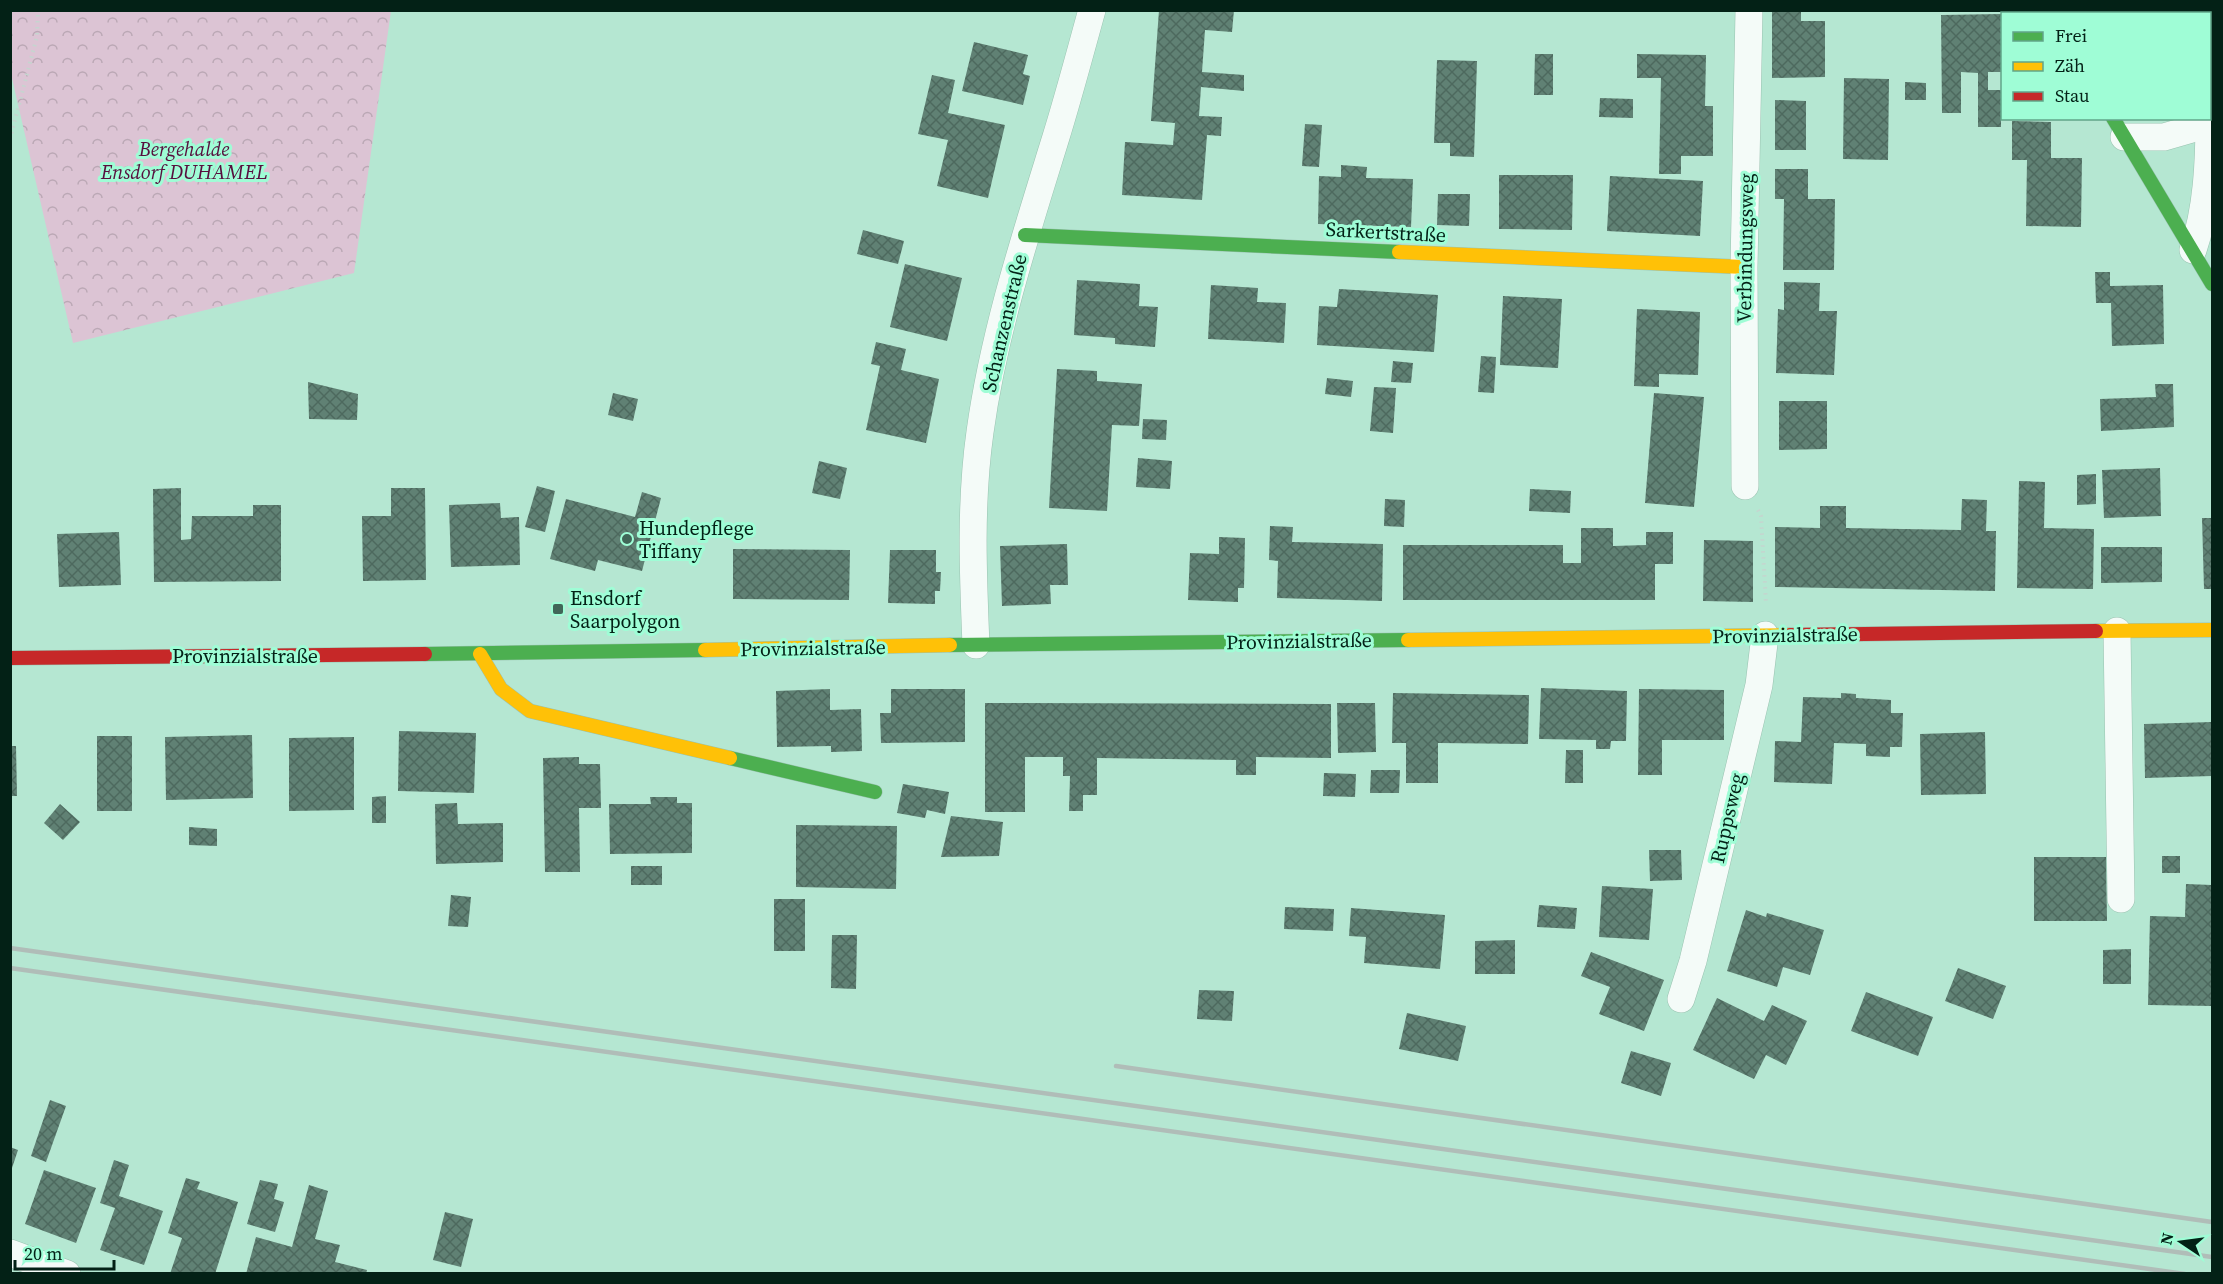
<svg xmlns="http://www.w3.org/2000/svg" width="2223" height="1284" viewBox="0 0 2223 1284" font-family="'Source Serif 4',serif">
  <defs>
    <pattern id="forest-crowns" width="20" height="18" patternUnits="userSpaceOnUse" patternTransform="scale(1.5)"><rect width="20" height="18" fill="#dcc4d4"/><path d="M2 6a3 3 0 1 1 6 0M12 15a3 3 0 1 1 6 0" fill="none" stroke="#bba8b5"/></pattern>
    <pattern id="building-cross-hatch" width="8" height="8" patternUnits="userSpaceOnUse" patternTransform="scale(1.5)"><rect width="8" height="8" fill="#608174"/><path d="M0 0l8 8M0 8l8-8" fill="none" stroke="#4d695e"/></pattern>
  </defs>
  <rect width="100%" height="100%" fill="#b5e7d2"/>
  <!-- forest -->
  <path fill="url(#forest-crowns)" d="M10,11H391L354,273L73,343L11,74Z"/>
  <!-- building -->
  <g fill="url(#building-cross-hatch)">
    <path d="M1159,10H1234L1232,32L1205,30L1202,72L1244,75V91L1201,87L1199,116L1222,117L1221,136L1207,135L1202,200L1122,195L1125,142L1173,145L1175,123L1151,121Z"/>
    <path d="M1772,10H1801V21H1825V77L1772,78Z"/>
    <rect x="2115" y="10" width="54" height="4"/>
    <path d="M2002,14V72H1988V90H2001V127H1978V73L1961,72V113H1942L1941,15Z"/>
    <path d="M974,42L1028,55L1023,74L1030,76L1023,105L962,91Z"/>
    <path d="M1535,54H1553V95H1534Z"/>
    <path d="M1637,54L1706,55L1705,106H1713V156H1681V174H1659L1661,78H1637Z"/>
    <path d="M1437,60L1477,61L1474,157L1450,156V143H1434Z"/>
    <path d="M932,75L955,80L948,113L1005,125L988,198L937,186L948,140L918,134Z"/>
    <path d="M1844,78L1889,79L1888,160L1843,159Z"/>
    <path d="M1905,82L1926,83V100H1905Z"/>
    <path d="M1600,98L1633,99V118L1599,117Z"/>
    <path d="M1775,100L1806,101V150H1775Z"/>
    <path d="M2012,121L2051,122V158H2082L2081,227L2026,226L2027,160H2012Z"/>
    <path d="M1305,124L1322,125L1319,167L1302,166Z"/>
    <path d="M1341,165L1367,167L1366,178L1413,179L1411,227L1318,224L1319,176L1341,177Z"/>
    <path d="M1775,169H1808V199H1835L1834,270H1783L1784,199H1775Z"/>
    <path d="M1499,175H1573L1572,230L1499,229Z"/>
    <path d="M1610,176L1703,181L1700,236L1607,231Z"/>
    <path d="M1438,194H1470L1469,226L1437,225Z"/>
    <path d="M863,230L904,241L898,264L857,254Z"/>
    <path d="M905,264L962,278L947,341L890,327Z"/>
    <path d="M2095,272H2110V286L2163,285L2164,344L2112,346L2111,303H2096Z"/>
    <path d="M1077,280L1140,284L1139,306L1158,307L1155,347L1115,344V338L1074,335Z"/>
    <path d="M1784,282L1820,283L1819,311H1837L1834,375L1776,373L1778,309L1784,310Z"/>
    <path d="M1211,285L1258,288L1257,302L1286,303L1284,343L1208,339Z"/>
    <path d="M1339,289L1438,295L1434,352L1317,345L1319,306L1337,307Z"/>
    <path d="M1503,296L1562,299L1558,368L1500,365Z"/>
    <path d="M1637,309L1700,312L1698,375L1659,374V387L1634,386Z"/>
    <path d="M876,342L906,349L901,370L939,379L926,443L866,430L880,366L871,364Z"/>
    <path d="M1481,356L1496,357L1494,393L1478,392Z"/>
    <path d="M1393,361L1413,363L1411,383L1391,382Z"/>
    <path d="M1057,369L1097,371V381L1142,384L1139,426L1112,425L1107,511L1049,508Z"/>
    <path d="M1327,378L1353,381L1351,397L1325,394Z"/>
    <path d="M308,382L358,394L357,420L309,419Z"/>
    <path d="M2155,384H2173L2174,427L2101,431L2100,399L2156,397Z"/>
    <path d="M1374,387L1396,388L1393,433L1370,431Z"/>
    <path d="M613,393L638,399L633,421L608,415Z"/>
    <path d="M1654,393L1704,397L1694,507L1645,503Z"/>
    <path d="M1779,401H1827V449L1779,450Z"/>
    <path d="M1143,419L1167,420L1166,440L1142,439Z"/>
    <path d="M1138,458L1172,461L1170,489L1136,487Z"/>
    <path d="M819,461L847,468L840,499L812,493Z"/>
    <path d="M2160,468L2161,516L2104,518L2102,470Z"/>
    <path d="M2096,474V504L2077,505V475Z"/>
    <path d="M2019,481L2045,482L2044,528L2094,529L2093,589L2017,588Z"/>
    <path d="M537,486L555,491L545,532L525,527Z"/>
    <path d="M181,488V540L191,539L192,516H253V505H281V581L154,582L153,489Z"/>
    <path d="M391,488H425L426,580L363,581L362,516H391Z"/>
    <path d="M1530,489L1571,491L1570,513L1529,511Z"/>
    <path d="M642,492L661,498L642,571L598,560L595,571L550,559L566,499L635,517Z"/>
    <path d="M1385,499L1405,500L1404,527L1384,526Z"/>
    <path d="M1962,499L1987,500L1986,531H1996L1995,591L1775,587V527L1820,528V506H1846V528L1961,530Z"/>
    <path d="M500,503L501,518L519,517L520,565L451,567L449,505Z"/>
    <path d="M2202,518H2212V589H2204Z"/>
    <path d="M1270,526L1293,527L1292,542L1383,544L1382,601L1277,598L1278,561L1269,560Z"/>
    <path d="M1581,528H1613V546L1646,545V532H1673V564H1655V600H1403V545H1563V563H1581Z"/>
    <path d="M119,532L121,585L59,587L57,534Z"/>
    <path d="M1219,537L1245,538L1244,588H1238V602L1188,600L1190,553L1219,554Z"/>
    <path d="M1704,540L1753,541V602L1703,601Z"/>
    <path d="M1067,544L1068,585H1050L1051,604L1002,606L1000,546Z"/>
    <path d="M2101,547H2162V582L2101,583Z"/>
    <path d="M733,549L850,550L849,600L733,599Z"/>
    <path d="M890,550H936V572H941L940,591H935V604L888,603Z"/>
    <path d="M1541,688L1627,691L1626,741H1611L1610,749H1596V740L1539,739Z"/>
    <path d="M830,689V710L861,709L862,751L831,752V746L777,747L776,691Z"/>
    <path d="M891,689H965V742L881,743L880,713H891Z"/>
    <path d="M1639,689L1724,690V740H1662V775H1638Z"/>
    <path d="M1393,693L1529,695L1528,744L1438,743V783H1406V743H1392Z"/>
    <path d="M1841,693L1856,694V698L1891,700V713H1903L1902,747H1890V757L1866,756V744L1834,743L1832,784L1774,782L1775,741L1801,742L1803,697L1841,698Z"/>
    <path d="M985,703L1331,704V758L1256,757V775H1236V760L1097,758V795H1083V811H1069L1070,776H1063V757H1025V812H985Z"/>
    <path d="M1337,703H1375L1376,752L1338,753Z"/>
    <path d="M2212,722V776L2145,778L2144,724Z"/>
    <path d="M399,731L476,733L474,793L398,791Z"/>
    <path d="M1985,732L1986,794L1921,795L1920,734Z"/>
    <path d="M252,735L253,798L166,800L165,737Z"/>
    <rect x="97" y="736" width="35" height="75"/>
    <path d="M354,737V810L289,811V738Z"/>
    <path d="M10,746H16L17,796H10Z"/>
    <path d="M1566,750H1583V783H1565Z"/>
    <path d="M579,757V764H600L601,808H579L580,872H545L543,758Z"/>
    <path d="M1371,770H1400L1399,793H1370Z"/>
    <path d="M1324,773L1356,774L1355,797L1323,796Z"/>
    <path d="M903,784L949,792L945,814L927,810L925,818L897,813Z"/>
    <path d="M386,796V823H372V797Z"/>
    <path d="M650,797H677V803H692V853L610,854L609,804H651Z"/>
    <path d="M457,803L458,824L503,823V862L436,864L435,804Z"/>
    <path d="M60,804L80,822L63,840L44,823Z"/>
    <path d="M951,816L1003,822L999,856L941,857Z"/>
    <path d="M796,825L897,826L896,889L796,887Z"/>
    <path d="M189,827L217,829V846L189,845Z"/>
    <path d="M1649,850H1681L1682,880L1650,881Z"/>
    <rect x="2162" y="856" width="18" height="17"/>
    <path d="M2034,857H2106L2107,921H2034Z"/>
    <rect x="631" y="866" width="31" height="19"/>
    <path d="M2186,884L2212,885V1006L2148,1005L2150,916L2185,917Z"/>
    <path d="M1602,886L1653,889L1649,940L1599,937Z"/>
    <path d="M451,895L471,897L468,927L448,926Z"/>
    <rect x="774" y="899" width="31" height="52"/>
    <path d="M1539,905L1577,908L1575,929L1537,927Z"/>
    <path d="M1285,907L1334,909L1333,931L1284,929Z"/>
    <path d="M1351,908L1445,915L1440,969L1364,963L1366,937L1349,936Z"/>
    <path d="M1746,910L1766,917L1767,913L1824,930L1810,975L1783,967L1777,987L1727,971Z"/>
    <path d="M832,935H857L856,989L831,988Z"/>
    <path d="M1515,940V974H1475V941Z"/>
    <path d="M2131,949V984H2103V950Z"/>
    <path d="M1591,952L1664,980L1644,1031L1599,1014L1610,987L1581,976Z"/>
    <path d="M1958,968L2006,986L1993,1019L1945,1001Z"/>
    <path d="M1199,990L1234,991L1232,1021L1197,1019Z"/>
    <path d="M1866,992L1933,1017L1918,1056L1851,1031Z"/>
    <path d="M1717,998L1764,1021L1772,1005L1807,1021L1786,1065L1766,1055L1754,1079L1693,1050Z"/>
    <path d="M1407,1013L1466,1026L1458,1061L1399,1049Z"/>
    <path d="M1631,1051L1671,1063L1661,1096L1621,1083Z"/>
    <path d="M50,1100L66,1106L46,1162L31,1156Z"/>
    <path d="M10,1147L18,1150L11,1171H10Z"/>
    <path d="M114,1160L129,1165L119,1196L163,1211L144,1265L100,1250L115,1208L100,1203Z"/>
    <path d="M44,1170L96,1188L76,1243L25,1224Z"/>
    <path d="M186,1178L200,1182L197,1189L238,1202L215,1274H170L182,1238L168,1233Z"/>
    <path d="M260,1180L278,1184L274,1199L284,1202L275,1232L247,1224Z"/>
    <path d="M309,1185L328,1191L315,1239L340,1245L335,1262L367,1270L366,1274H246L256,1237L292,1247Z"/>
    <path d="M445,1212L473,1219L461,1267L433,1260Z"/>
  </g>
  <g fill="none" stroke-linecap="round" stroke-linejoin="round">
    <!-- street casing -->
    <g stroke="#99c2b0" stroke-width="28">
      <g id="street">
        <path d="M2207,10V14"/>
        <path d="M2124,137H2164L2209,124"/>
        <path d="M2193,250C2207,209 2209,162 2209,118"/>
        <path d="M1745,486L1744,267L1749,10"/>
        <path d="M2117,631L2121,899"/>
        <path d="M976,645C973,574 970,503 980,432C994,331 1026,234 1056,137C1069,95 1080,53 1092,10"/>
        <path d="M1681,999L1693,961L1759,685L1765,635"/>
        <path d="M10,1253L67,1274"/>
      </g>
    </g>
    <!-- fast casing -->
    <g stroke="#99c2b0" stroke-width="15">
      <g id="fast">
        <path d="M2113,118L2212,284"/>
        <path d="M1025,235L1399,252"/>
        <path d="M950,645L1408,640"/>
        <path d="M425,654L705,650"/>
        <path d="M730,758L875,792"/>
      </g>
    </g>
    <!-- slow casing -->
    <g stroke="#99c2b0" stroke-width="15">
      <g id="slow">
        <path d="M2050,10L2051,14"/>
        <path d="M1399,252L1744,267"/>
        <path d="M2096,631L2212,630"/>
        <path d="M1408,640L1790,635"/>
        <path d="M705,650L950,645"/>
        <path d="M480,654L501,689L530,711L730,758"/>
      </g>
    </g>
    <!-- jam casing -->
    <g stroke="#99c2b0" stroke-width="15">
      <g id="jam">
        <path d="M1790,635L2096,631"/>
        <path d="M10,658L425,654"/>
      </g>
    </g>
    <!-- path -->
    <g stroke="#c5d5cf" stroke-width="4" stroke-dasharray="1.5 4.5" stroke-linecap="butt">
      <path d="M10,139L37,36L38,10"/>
      <path d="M1758,510L1761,516L1766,604"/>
    </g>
    <!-- street -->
    <use href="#street" stroke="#f4fbf8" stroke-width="27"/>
    <!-- fast -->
    <use href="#fast" stroke="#4caf50" stroke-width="14"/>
    <!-- slow -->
    <use href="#slow" stroke="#ffc107" stroke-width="14"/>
    <!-- jam -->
    <use href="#jam" stroke="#c62828" stroke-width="14"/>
    <!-- rail -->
    <g stroke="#b0bdb8" stroke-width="4.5">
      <path d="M10,948L2212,1257"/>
      <path d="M10,968L2185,1274"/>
      <path d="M1116,1066L2212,1222"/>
    </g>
  </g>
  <!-- markers -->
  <g fill="#416658" stroke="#9ffdd6" stroke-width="2">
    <circle cx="627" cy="539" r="6"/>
    <rect x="552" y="603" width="12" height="12" rx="3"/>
  </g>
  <g text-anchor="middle" stroke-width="6" stroke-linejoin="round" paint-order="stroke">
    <!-- park labels -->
    <g font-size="20" font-style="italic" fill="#570f3e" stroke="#9ffdd6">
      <text x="184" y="156">Bergehalde<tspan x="184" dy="23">Ensdorf DUHAMEL</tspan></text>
    </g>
    <!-- street labels -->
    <g font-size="20" fill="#032116" stroke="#9ffdd6">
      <text transform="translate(1386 232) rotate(3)" y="7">Sarkertstraße</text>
      <text transform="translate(1745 248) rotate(-89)" y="7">Verbindungsweg</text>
      <text transform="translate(1004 323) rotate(-77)" y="7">Schanzenstraße</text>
      <text transform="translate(1785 635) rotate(-1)" y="7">Provinzialstraße</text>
      <text transform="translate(1299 641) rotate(-1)" y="7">Provinzialstraße</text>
      <text transform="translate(813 648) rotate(-1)" y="7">Provinzialstraße</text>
      <text x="245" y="663">Provinzialstraße</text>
      <text transform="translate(1727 818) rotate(-77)" y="7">Ruppsweg</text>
    </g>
    <!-- poi labels -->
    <g font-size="20" fill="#032116" stroke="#9ffdd6" text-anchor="start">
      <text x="639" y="535">Hundepflege<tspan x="639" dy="23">Tiffany</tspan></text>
      <text x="570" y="605">Ensdorf<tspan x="570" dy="23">Saarpolygon</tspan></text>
    </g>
  </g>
  <!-- border -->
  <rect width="2223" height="1284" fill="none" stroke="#032116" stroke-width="24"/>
  <!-- legend -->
  <rect x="2001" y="12" width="210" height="108" fill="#9ffdd6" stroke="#61a589" stroke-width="1.5"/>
  <rect x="2013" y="32" width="30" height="9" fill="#4caf50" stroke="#61a589" stroke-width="1.5"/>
  <text x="2055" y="42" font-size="18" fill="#032116">Frei</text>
  <rect x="2013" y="62" width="30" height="9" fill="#ffc107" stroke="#61a589" stroke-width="1.5"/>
  <text x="2055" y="72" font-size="18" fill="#032116">Zäh</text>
  <rect x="2013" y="92" width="30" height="9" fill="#c62828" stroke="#61a589" stroke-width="1.5"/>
  <text x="2055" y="102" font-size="18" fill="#032116">Stau</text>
  <!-- north arrow -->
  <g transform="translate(2181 1242) rotate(283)" stroke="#9ffdd6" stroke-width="4.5" paint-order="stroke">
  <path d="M0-4.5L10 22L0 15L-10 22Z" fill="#032116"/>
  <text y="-9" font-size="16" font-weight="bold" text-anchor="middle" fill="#032116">N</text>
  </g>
  <!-- scale -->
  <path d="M15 1260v9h99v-9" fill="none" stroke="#032116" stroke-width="3"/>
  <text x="24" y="1260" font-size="18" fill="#032116" stroke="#9ffdd6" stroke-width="4.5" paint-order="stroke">20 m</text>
</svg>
